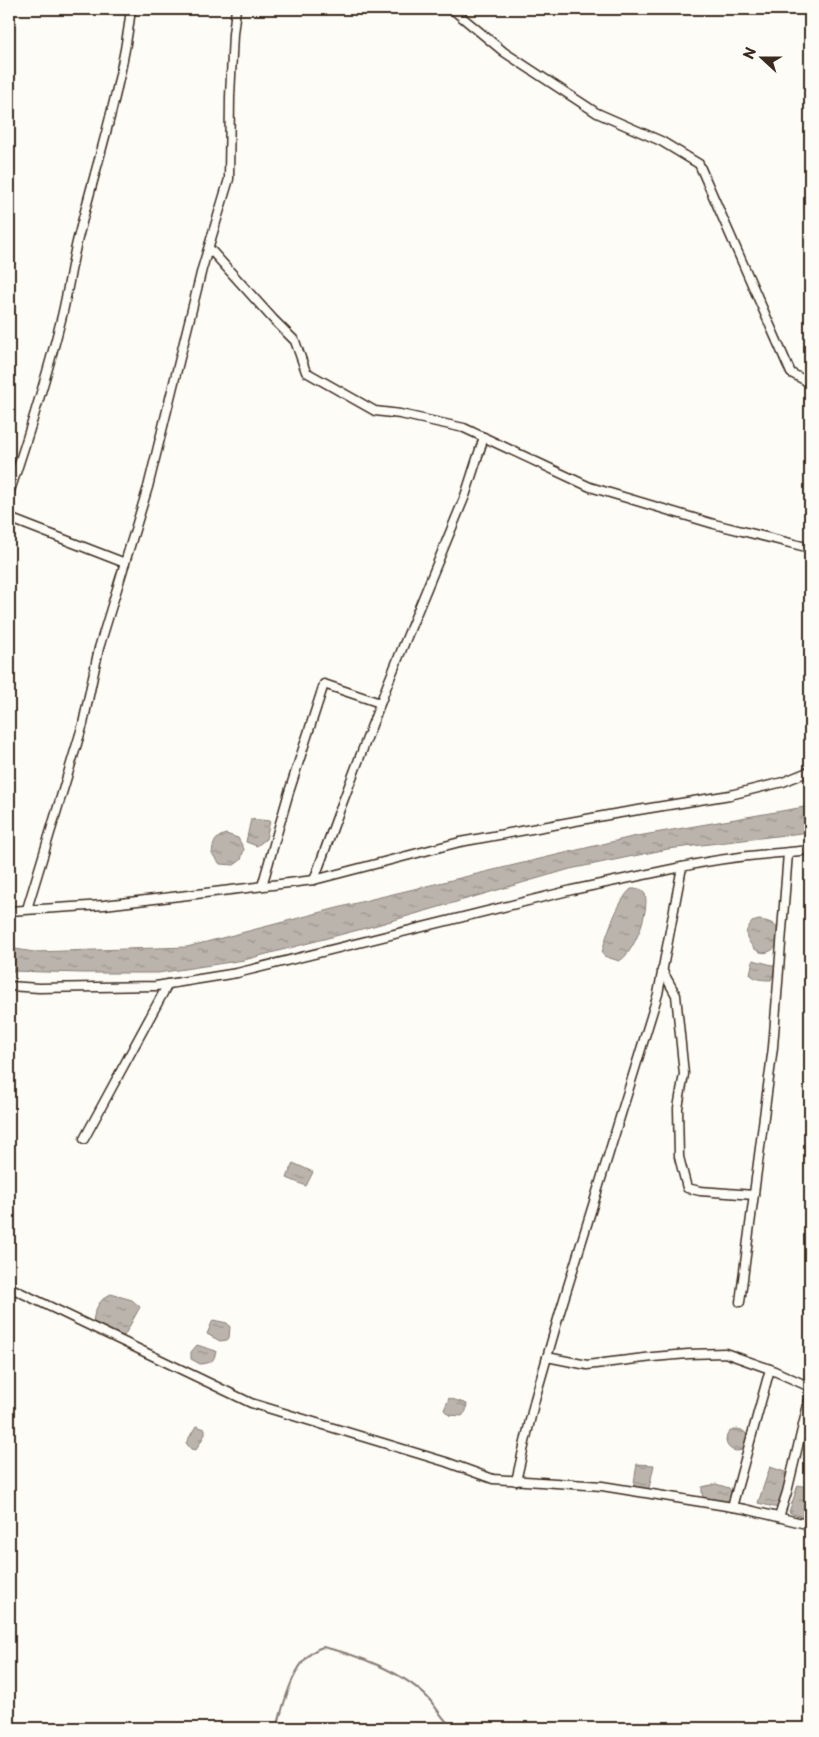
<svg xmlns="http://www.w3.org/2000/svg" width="819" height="1737" viewBox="0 0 819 1737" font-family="'Playpen Sans',sans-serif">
  <defs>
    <pattern id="water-ripples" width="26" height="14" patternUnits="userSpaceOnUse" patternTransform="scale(1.25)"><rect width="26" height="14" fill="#bbb4ad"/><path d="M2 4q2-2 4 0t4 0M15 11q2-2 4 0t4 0" fill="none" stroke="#99938c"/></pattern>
  </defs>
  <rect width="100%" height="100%" fill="#fdfcf7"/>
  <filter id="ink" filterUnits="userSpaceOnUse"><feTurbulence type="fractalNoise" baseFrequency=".02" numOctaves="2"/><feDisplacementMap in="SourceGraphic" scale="10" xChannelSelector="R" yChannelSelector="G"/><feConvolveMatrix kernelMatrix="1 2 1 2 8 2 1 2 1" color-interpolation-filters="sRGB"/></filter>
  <g filter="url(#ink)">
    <!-- water -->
    <g fill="url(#water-ripples)" stroke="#887d74">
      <path d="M810,806V832L668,849L570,869L377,925L244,960L158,973H83L9,971V948L34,952L187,947L372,899L632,837Z"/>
      <path d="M251,819L270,821L266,839L257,846L246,842Z"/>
      <path d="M226,834L238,838L244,849L241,860L234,865L220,864L212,854C213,843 215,837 226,834Z"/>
      <path d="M631,889H640L645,894C650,910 634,954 619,961L604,956L602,953C605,937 619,899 631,889Z"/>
      <path d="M759,920C802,924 768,973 750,943C744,934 746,930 752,922Z"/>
      <path d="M753,960L776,966L771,980C764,980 755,980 750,974Z"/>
      <path d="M293,1163L313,1172L306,1186L287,1178Z"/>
      <path d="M111,1294L132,1300L140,1307L124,1336C113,1334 103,1326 93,1322C94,1310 100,1298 111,1294Z"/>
      <path d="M213,1320L227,1323L230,1327L229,1338L227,1340L220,1341L207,1334Z"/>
      <path d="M197,1345L216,1351C214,1362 211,1363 200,1364L191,1359V1352Z"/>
      <path d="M449,1398L467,1404L466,1411L462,1416L449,1415L444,1410Z"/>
      <path d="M196,1426L205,1429V1434L196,1450L191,1449L186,1443Z"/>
      <circle cx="737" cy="1440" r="11"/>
      <path d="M637,1464L654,1465L649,1488L642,1492L633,1489Z"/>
      <path d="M770,1467L785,1472L788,1475L778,1508L758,1503Z"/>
      <path d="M716,1484L729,1488L732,1495L730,1501L723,1502L705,1500L702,1494V1487Z"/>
      <path d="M798,1485L810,1488V1508L807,1518L793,1514L789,1512Z"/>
    </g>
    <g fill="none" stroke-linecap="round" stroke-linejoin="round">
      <!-- stream -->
      <path stroke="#887d74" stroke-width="2" d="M277,1728C284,1702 295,1655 323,1647C358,1655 403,1672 428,1698C437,1708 443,1720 453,1728"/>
      <!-- street casing -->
      <g stroke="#3b2a1e" stroke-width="11">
        <g id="street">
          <path d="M452,9L504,52L597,113L661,141L699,164L791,373L810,383"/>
          <path d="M209,248L273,319L295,341L306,372L375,411L400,414L464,428L590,487L714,524L810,548"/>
          <path d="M9,494C28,437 46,379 61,320C68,293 71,265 78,238C97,162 122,87 131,9"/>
          <path d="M9,518L125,563"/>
          <path d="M314,880L337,817L388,683L465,496L484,437"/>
          <path d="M262,886L289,792L324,684L380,703"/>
          <path d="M27,909L83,724L99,648L148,487L202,269L229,179L230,97L233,34L236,9"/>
          <path d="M9,911L104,905L314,880L460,842L614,814L730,795L783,782L810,771"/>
          <path d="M662,970L676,995L684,1074L678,1108L679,1157L687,1188L700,1191L754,1195"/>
          <path d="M9,986L39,988L156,986L237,973L572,890L682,867"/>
          <path d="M84,1139L168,984"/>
          <path d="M9,1287L251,1403L446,1462L493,1479L602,1486L745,1509L810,1525"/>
          <path d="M740,1302L773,1047L788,853"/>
          <path d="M547,1357L587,1365L653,1357L688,1354L725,1353L770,1369L732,1507"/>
          <path d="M770,1369L810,1387"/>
          <path d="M516,1481L535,1399L560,1312L658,994L682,867C724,857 768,854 810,850"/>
          <path d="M779,1517L787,1492L810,1396"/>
        </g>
      </g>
      <!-- street -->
      <use href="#street" stroke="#fdfcf7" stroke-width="8"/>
    </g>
  </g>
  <!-- margin -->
  <rect width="819" height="1737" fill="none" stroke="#fdfcf7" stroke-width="30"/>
  <rect x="15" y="15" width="789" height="1707" fill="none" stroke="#3b2a1e" stroke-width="2" filter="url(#ink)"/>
  <!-- north arrow -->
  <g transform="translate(762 58) rotate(291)" stroke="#fdfcf7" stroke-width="4" paint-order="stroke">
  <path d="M0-4L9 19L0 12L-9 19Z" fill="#3b2a1e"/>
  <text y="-8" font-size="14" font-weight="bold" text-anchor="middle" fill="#3b2a1e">N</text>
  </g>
</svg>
